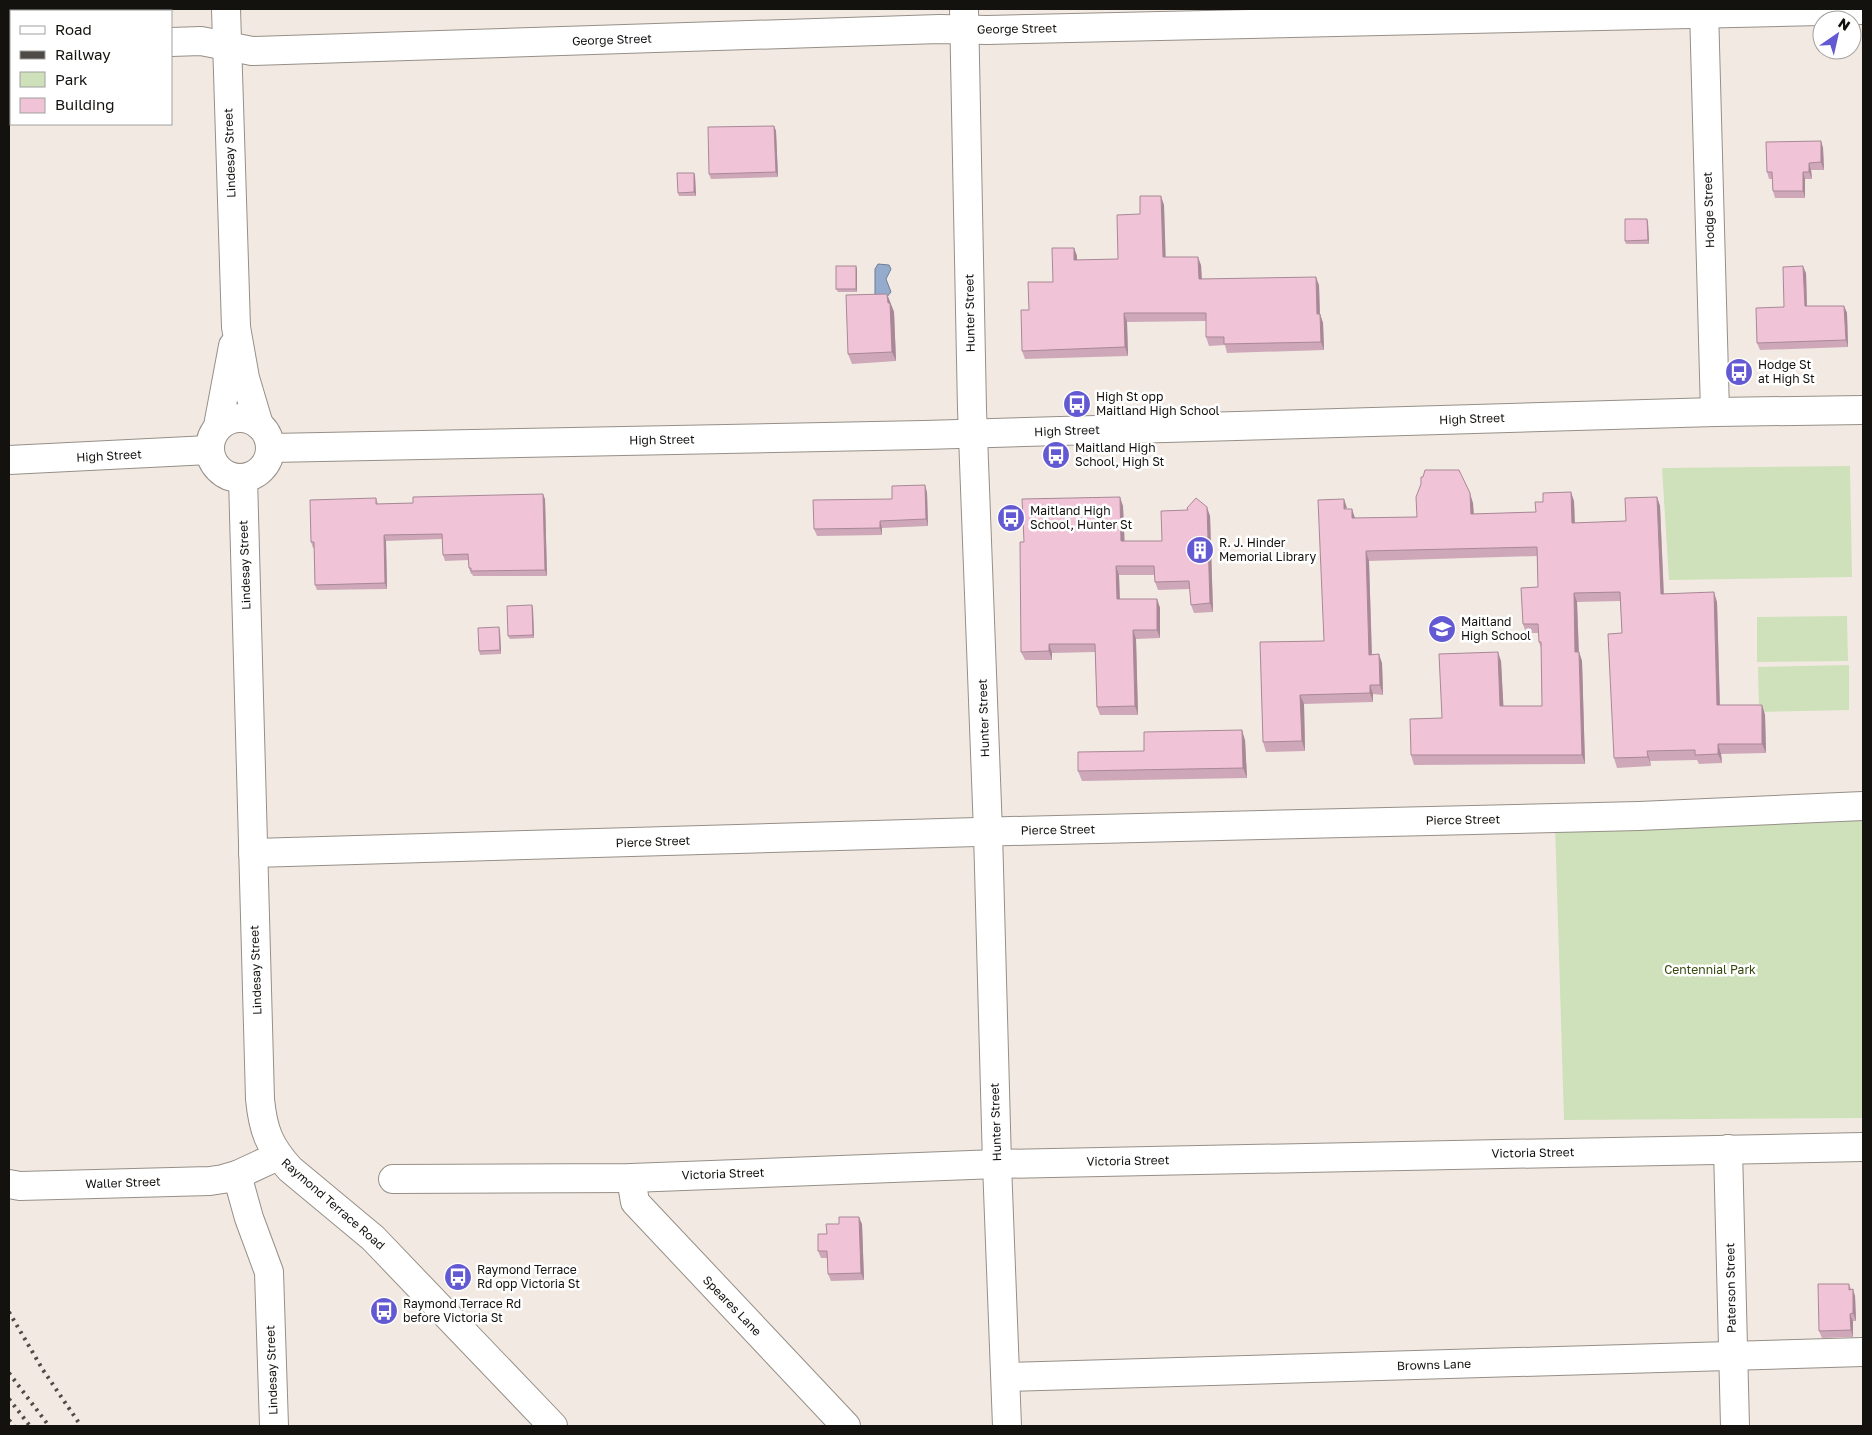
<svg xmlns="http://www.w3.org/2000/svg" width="1872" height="1435" viewBox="0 0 1872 1435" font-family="'Golos Text',sans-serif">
  <rect width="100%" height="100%" fill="#f2eae2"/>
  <!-- green -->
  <g fill="#cfe1ba">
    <path d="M1850,466L1852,577L1669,580L1662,468Z"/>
    <path d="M1847,616L1848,661L1757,662V617Z"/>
    <path d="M1849,665V710L1759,712L1758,667Z"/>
    <path d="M1863,817V1118L1564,1120L1555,825Z"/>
  </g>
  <!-- water -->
  <path fill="#95abce" stroke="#6e7d95" d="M878,264L889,265L891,269L886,279L891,292L886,298H876L875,294V269Z"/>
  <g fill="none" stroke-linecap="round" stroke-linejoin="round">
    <!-- minor casing -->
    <g stroke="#968f87" stroke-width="30">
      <g id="minor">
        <path d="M226,9L236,327L245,378L259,425"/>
        <path d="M964,9L972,409L988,832L997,1164L1007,1426"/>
        <path d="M1704,9L1715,412"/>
        <path d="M171,42L201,41L252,51L939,29L987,30L1863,10"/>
        <path d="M9,48H11"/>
        <path d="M218,426L233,346"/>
        <path d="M271,448L924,435L1715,412L1863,410"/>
        <path d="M253,853L1011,831L1639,816L1863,806"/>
        <path d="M1728,1149L1735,1426"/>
        <path d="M631,1178L635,1202L846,1426"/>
        <path d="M393,1179L631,1178L997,1164L1863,1147"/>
        <path d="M9,1184L20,1186L210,1181L223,1179L237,1175"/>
        <path d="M1006,1377L1863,1352"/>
        <path d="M274,1426L269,1272L249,1218L237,1175L278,1156"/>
      </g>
    </g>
    <!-- major casing -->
    <g stroke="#968f87" stroke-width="30">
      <g id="major">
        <circle cx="240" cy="448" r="30"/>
        <path d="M9,460L209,450"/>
        <path d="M243,478L260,1099C263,1130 269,1146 290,1169L373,1238L553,1426"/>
      </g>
    </g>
    <!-- minor -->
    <use href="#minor" stroke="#fff" stroke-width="28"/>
    <!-- major -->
    <use href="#major" stroke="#fff" stroke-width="28"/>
    <!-- rail -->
    <g stroke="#4e4a46" stroke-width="4" stroke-dasharray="2.5 5" stroke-linecap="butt">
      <path d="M9,1312L43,1370L81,1426"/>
      <path d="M9,1373L49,1426"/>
      <path d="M9,1399L30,1426"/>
      <path d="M9,1420L14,1426"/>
    </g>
  </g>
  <!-- wall -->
  <g fill="#cea8b9">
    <path d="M774,126L776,131L778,177L711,179L709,174Z"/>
    <path d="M1821,141L1823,148L1824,170H1811L1812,179H1805V198H1775L1773,191L1772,179H1769L1767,172Z"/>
    <path d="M694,173L695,176L696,196H679L678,193Z"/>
    <path d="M1164,205L1165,257L1201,265L1202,279L1319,285L1320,314L1323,323L1324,350L1227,353L1225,345L1209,346L1206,337V321L1127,322L1128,356L1025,359L1022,351L1029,310L1053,282L1074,248L1077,256V260L1118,259L1140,214Z"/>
    <path d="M1648,222L1649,244H1626L1625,241Z"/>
    <path d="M857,269V292H838L836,289Z"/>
    <path d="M1806,273L1807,306H1844L1847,313L1848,347L1760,350L1757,343L1784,307Z"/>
    <path d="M887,294L894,312L896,361L852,364L848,354Z"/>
    <path d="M927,492L928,526L882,528V535L817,536L814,529L892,499Z"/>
    <path d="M1657,497L1660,506L1664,594L1717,602L1720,705H1762L1765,715L1766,753L1721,754L1722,763L1699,764L1697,760L1650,761L1651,766L1617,768L1614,758L1622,633L1620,601L1577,602L1579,652L1582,661L1585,764L1414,765L1411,755L1442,718L1501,661L1503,706H1542L1541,648L1539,642V633H1526L1523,624L1538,587L1537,556L1369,561L1372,654L1382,663L1383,695L1373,694V702L1304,704L1305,751L1266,752L1263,742L1324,641L1347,509L1355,518L1417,517L1473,503L1474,514L1536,512L1574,501L1575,523L1626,521Z"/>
    <path d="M376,498L378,504L545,499L547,576H473L472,574H471L469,568V560L445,561L443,555L442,539L386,541L387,589L317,590L315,585L314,548H313L311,542Z"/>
    <path d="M1123,506L1124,541H1162L1210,516L1213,612L1194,613L1191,605L1190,589L1158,590L1155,582L1154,575H1119L1120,599H1157L1160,608V638L1136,639L1138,715H1100L1097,707L1095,652L1052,653V660H1025L1021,652L1024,542Z"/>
    <path d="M532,605L533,609L534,638L510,639L508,636Z"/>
    <path d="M500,631L501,654L480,655L479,651Z"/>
    <path d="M1245,740L1247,778L1082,781L1078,771L1144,751Z"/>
    <path d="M862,1224L864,1280L831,1281L828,1274V1258H821L818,1251Z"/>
    <path d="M1849,1284L1851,1289L1855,1296L1856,1321H1853V1337L1822,1338L1819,1331Z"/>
  </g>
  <!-- shaded-wall -->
  <g fill="#a88896">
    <path d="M774,126L776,131L778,177L776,172Z"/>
    <path d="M1821,141L1823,148L1824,170L1821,162Z"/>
    <path d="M1809,163L1811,170L1812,179L1809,172Z"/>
    <path d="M1803,172L1805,179V198L1803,191Z"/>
    <path d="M694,173L695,176L696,196L694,192Z"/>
    <path d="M1161,196L1164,205L1166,265L1163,257Z"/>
    <path d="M1647,219L1648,222L1649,244L1648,240Z"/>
    <path d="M1074,248L1077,256V268L1074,260Z"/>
    <path d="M1198,257L1201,265L1202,288L1199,279Z"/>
    <path d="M856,266L857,269V292L856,289Z"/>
    <path d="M1803,266L1806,273L1807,313L1805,306Z"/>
    <path d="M1316,277L1319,285L1320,322L1317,314Z"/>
    <path d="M887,294L894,312L896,361L892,352Z"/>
    <path d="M1844,306L1847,313L1848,347L1846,340Z"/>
    <path d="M1124,313L1127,322L1128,356L1125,347Z"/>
    <path d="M1320,314L1323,323L1324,350L1321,342Z"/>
    <path d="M925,485L927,492L928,526L926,519Z"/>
    <path d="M1571,492L1574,501L1575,532L1572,523Z"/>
    <path d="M1470,493L1473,503L1474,524L1471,514Z"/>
    <path d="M543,494L545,499L547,576L545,570Z"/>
    <path d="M1120,497L1123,506L1125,549L1121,541Z"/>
    <path d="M1657,497L1660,506L1664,603L1661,594Z"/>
    <path d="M1344,499L1347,508L1344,509Z"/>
    <path d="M1207,507L1210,516L1213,612L1210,603Z"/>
    <path d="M1352,509L1355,518H1352Z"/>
    <path d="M880,521L882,528V535L880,528Z"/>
    <path d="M384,535L386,541L387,589L385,583Z"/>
    <path d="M1366,551L1369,561L1372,664L1369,655Z"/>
    <path d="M1116,566L1119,575L1120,608L1117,599Z"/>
    <path d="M1714,592L1717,602L1720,715L1717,705Z"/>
    <path d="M1574,593L1577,602L1579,661L1575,652Z"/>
    <path d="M1157,599L1160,608V638L1157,630Z"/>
    <path d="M532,605L533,609L534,638L533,635Z"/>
    <path d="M499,627L500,631L501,654L500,650Z"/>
    <path d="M1133,630L1136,639L1138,715L1135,706Z"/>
    <path d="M1049,644L1052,653V660L1049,651Z"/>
    <path d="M1498,652L1501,661L1504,716L1500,706Z"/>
    <path d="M1579,652L1582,661L1585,764L1582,755Z"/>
    <path d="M1379,654L1382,663L1383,695L1380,685Z"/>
    <path d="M1370,685L1373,694V702L1370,693Z"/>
    <path d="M1300,695L1304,704L1305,751L1302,741Z"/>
    <path d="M1762,705L1765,715L1766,753L1762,744Z"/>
    <path d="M1242,730L1245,740L1247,778L1243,768Z"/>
    <path d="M1718,744L1721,754L1722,763L1718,754Z"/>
    <path d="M1647,751L1650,761L1651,766L1648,757Z"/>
    <path d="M859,1217L862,1224L864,1280L861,1273Z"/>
    <path d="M1853,1289L1855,1296L1856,1321L1853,1313Z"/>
    <path d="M1850,1314L1853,1321V1337L1851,1330Z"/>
  </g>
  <!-- building -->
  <g fill="#f0c3d7" stroke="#a88896">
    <path d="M774,126L776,172L709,174L708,127Z"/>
    <path d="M1821,141V162L1809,163V172H1803V191H1773L1772,172H1767L1766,142Z"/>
    <path d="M677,173H694V192L678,193Z"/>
    <path d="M1140,196H1161L1163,257H1198L1199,279L1316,277L1317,314H1320L1321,342L1224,344V337H1206V313H1124L1125,347L1022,351L1021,310H1029L1028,282H1053L1052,248H1074V260L1118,259L1117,215L1140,214Z"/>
    <path d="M1625,219H1647L1648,240L1625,241Z"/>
    <rect x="836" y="266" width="20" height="23"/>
    <path d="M1803,266L1805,306H1844L1846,340L1757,343L1756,308L1784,307L1783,267Z"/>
    <path d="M887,294L888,303H890L892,352L848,354L846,295Z"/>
    <path d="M1425,470H1459L1470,493L1471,514L1536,512L1535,502H1543V493L1571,492L1572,523L1626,521L1625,498L1657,497L1661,594L1714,592L1717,705H1762V744H1718V754L1695,755V750L1647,751L1648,757L1614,758L1608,634L1622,633L1620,592L1574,593L1575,652H1579L1582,755H1411L1410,719L1442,718L1439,654L1498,652L1500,706H1542L1541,642H1539L1538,624H1523L1521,588L1538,587L1537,547L1366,551L1369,655L1379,654L1380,685H1370V693L1300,695L1302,741L1263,742L1260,642L1324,641L1318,500L1344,499V509H1352V518L1417,517L1416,497L1421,484V477H1423Z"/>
    <path d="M925,485L926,519L880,521V528L814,529L813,500L892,499V486Z"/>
    <path d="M543,494L545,570L471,571V568H469L468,554L443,555L442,534L384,535L385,583L315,585L314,542H311L310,500L376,498V504L413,503V497Z"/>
    <path d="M1120,497L1121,541H1162L1161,511L1188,510L1187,508L1196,498L1207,507L1210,603L1191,605L1189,581L1155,582L1154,566H1116L1117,599H1157V630H1133L1135,706L1097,707L1095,644H1049V651L1021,652L1020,542H1024L1022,499Z"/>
    <path d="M532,605L533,635L508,636L507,606Z"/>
    <path d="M499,627L500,650L479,651L478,628Z"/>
    <path d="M1242,730L1243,768L1078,771V752L1144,751V732Z"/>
    <path d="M839,1217H859L861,1273L828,1274L827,1251H818V1234H827L826,1224H839Z"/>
    <path d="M1818,1284H1849V1290L1853,1289V1313L1850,1314L1851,1330L1819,1331Z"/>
  </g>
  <!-- icons -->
  <defs>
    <g id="bus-disc" transform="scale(1.4375)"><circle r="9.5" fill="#6359d2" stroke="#fff"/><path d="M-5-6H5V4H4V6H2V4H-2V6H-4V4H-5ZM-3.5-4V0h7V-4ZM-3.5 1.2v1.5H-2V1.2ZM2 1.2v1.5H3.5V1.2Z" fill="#fff"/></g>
    <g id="building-disc" transform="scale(1.4375)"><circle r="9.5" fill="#6359d2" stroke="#fff"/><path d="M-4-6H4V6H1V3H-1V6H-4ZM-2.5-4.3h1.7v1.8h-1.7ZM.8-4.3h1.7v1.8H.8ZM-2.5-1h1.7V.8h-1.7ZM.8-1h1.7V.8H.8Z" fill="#fff"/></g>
    <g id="school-disc" transform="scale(1.4375)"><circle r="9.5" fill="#6359d2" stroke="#fff"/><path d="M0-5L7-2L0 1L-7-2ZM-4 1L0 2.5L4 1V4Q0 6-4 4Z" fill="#fff"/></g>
  </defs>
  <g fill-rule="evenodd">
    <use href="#bus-disc" x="1739" y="372"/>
    <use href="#bus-disc" x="1077" y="404"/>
    <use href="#bus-disc" x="1056" y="455"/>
    <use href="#bus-disc" x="1011" y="518"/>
    <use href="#building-disc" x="1200" y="550"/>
    <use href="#school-disc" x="1442" y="629"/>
    <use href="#bus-disc" x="458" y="1277"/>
    <use href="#bus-disc" x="384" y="1311"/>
  </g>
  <g text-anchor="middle" stroke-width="5" stroke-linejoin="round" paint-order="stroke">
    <!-- street labels -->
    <g font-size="12" fill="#14120f" stroke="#fff">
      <text transform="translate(1017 29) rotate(-1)" y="4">George Street</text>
      <text transform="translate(612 40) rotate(-2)" y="4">George Street</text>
      <text transform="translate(230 153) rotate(-92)" y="4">Lindesay Street</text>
      <text transform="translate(1709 210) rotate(-92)" y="4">Hodge Street</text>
      <text transform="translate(970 313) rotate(-91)" y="4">Hunter Street</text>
      <text transform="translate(1472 419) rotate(-2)" y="4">High Street</text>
      <text transform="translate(1067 431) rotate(-2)" y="4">High Street</text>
      <text transform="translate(662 440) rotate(-1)" y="4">High Street</text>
      <text transform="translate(109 456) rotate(-3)" y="4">High Street</text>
      <text transform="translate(245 565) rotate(-92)" y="4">Lindesay Street</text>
      <text transform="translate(984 718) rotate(-92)" y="4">Hunter Street</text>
      <text transform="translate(1463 820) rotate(-1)" y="4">Pierce Street</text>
      <text transform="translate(1058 830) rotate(-1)" y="4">Pierce Street</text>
      <text transform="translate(653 842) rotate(-2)" y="4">Pierce Street</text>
      <text transform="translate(256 970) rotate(-92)" y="4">Lindesay Street</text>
      <text transform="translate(996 1122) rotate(-92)" y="4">Hunter Street</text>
      <text transform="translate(1533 1153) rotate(-1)" y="4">Victoria Street</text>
      <text transform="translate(1128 1161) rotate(-1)" y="4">Victoria Street</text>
      <text transform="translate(723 1174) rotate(-2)" y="4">Victoria Street</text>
      <text transform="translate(123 1183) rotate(-2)" y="4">Waller Street</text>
      <text transform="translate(333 1204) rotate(41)" y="4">Raymond Terrace Road</text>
      <text transform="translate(1731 1288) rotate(-91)" y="4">Paterson Street</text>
      <text transform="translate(732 1306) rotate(46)" y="4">Speares Lane</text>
      <text transform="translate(1434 1365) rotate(-2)" y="4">Browns Lane</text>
      <text transform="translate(272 1370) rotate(-92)" y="4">Lindesay Street</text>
    </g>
    <!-- poi labels -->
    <g font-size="12" fill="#14120f" stroke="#fff" text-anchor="start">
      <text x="1758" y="369">Hodge St<tspan x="1758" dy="14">at High St</tspan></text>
      <text x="1096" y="401">High St opp<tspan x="1096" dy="14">Maitland High School</tspan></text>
      <text x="1075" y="452">Maitland High<tspan x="1075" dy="14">School, High St</tspan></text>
      <text x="1030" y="515">Maitland High<tspan x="1030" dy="14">School, Hunter St</tspan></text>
      <text x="1219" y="547">R. J. Hinder<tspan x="1219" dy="14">Memorial Library</tspan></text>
      <text x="1461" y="626">Maitland<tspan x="1461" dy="14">High School</tspan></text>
      <text x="477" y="1274">Raymond Terrace<tspan x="477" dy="14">Rd opp Victoria St</tspan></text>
      <text x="403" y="1308">Raymond Terrace Rd<tspan x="403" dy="14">before Victoria St</tspan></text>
    </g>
    <!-- park labels -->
    <g font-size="12" fill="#34480c" stroke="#fff">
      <text x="1710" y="974">Centennial Park</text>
    </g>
  </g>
  <!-- border -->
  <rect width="1872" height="1435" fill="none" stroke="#14120f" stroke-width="20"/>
  <!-- legend -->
  <rect x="10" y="10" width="162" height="115" fill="#ffffff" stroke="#a1a09f"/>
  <rect x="20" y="26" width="25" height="8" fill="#ffffff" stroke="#a1a09f"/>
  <text x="55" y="35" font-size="15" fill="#14120f">Road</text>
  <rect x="20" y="51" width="25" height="8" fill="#4e4a46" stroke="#a1a09f"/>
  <text x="55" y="60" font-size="15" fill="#14120f">Railway</text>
  <rect x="20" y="72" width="25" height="15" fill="#cfe1ba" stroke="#a1a09f"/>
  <text x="55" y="85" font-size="15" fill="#14120f">Park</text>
  <rect x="20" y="98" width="25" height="15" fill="#f0c3d7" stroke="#a1a09f"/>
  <text x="55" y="110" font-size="15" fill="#14120f">Building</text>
  <!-- north arrow -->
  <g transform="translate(1837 35) rotate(34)"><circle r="24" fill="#ffffff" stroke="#a1a09f"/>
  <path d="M0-4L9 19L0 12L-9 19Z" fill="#6359d2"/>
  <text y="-8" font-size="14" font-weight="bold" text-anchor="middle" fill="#14120f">N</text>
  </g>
</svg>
